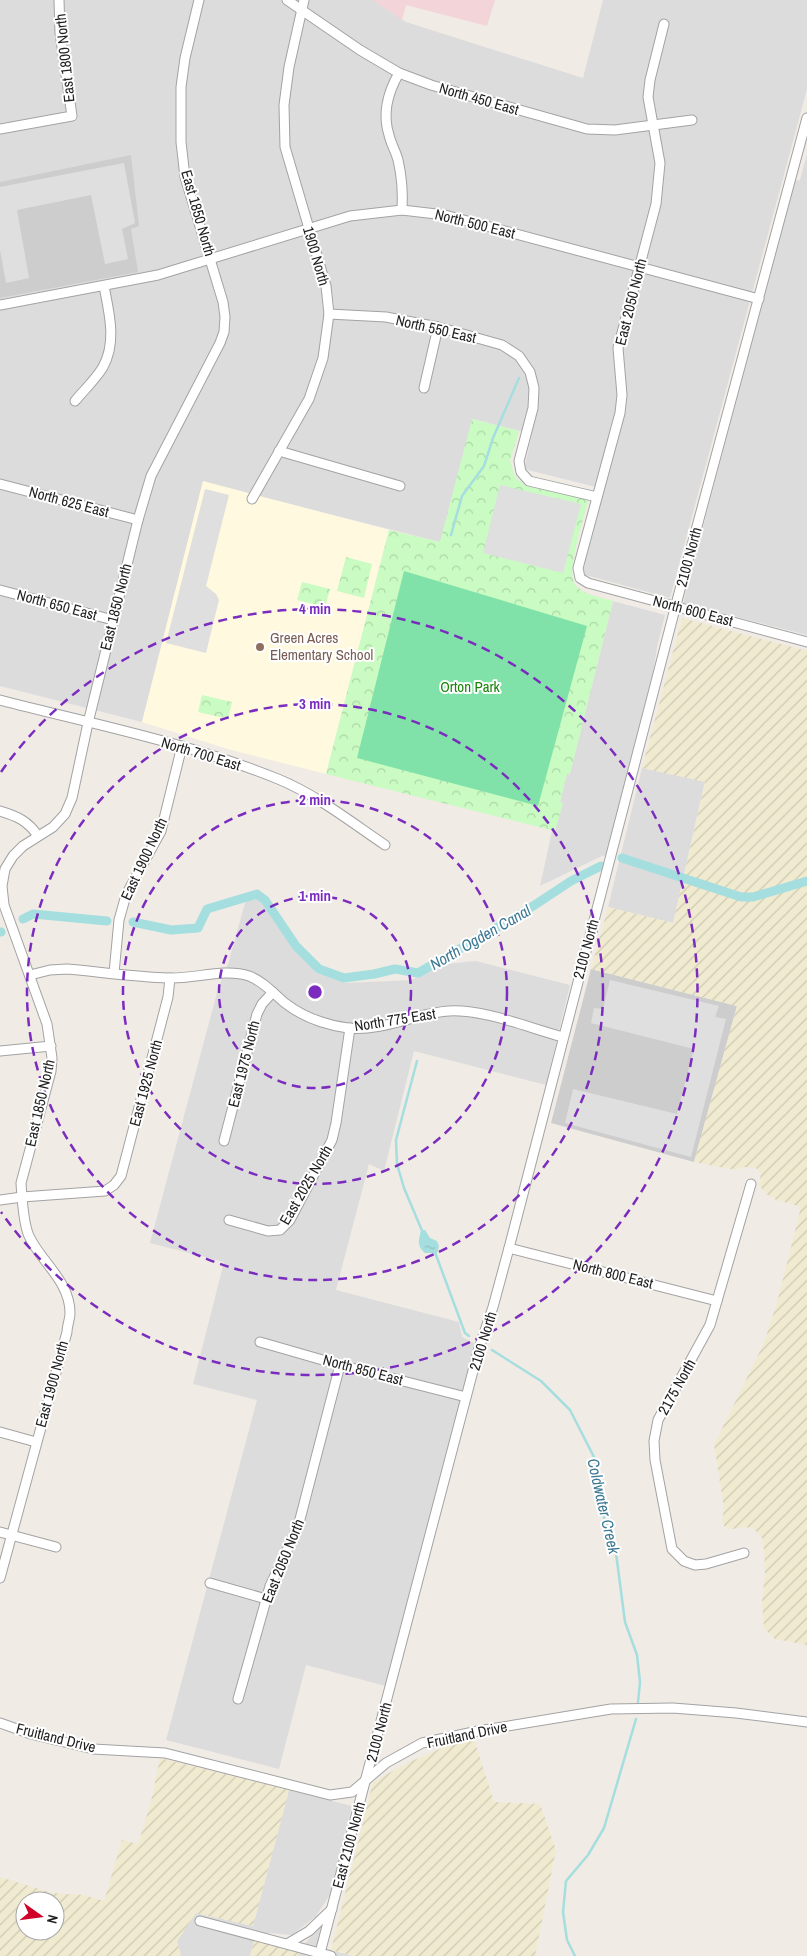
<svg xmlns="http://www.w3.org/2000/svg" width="807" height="1956" viewBox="0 0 807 1956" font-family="'Archivo Narrow',sans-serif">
  <defs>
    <pattern id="farmland-furrows" width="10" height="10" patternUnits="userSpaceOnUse" patternTransform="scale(1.25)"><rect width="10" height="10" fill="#f0ebd0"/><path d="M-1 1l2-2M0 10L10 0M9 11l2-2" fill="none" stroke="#cdc9b2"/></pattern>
    <pattern id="park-crowns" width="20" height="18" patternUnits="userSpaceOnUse" patternTransform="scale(1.25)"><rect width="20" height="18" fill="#c9fbc2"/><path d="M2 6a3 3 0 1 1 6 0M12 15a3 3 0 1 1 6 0" fill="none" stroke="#acd7a6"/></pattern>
    <pattern id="water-ripples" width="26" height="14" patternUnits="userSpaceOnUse" patternTransform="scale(1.25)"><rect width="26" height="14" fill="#a5dedf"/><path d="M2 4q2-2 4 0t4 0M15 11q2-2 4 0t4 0" fill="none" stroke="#8ebebf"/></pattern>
  </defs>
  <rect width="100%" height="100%" fill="#f0ebe5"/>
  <!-- residential -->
  <g fill="#dddcdd">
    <path d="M0,0H373L406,22L583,78L603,0H807V89L670,598L582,574L604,489L524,469L532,434L473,419L440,542L203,482L142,722L0,686Z"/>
    <path d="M807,154V635L683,603L794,181L800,180Z"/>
    <path d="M613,601L665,615L657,647L653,672L608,855L602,856L540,886L552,831H555L562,803L560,802L567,773H570Z"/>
    <path d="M642,768L705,781L673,923L608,907Z"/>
    <path d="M247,896L260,900L316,973L346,983L411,980L445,964L476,961L570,985L546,1085L414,1051L384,1171L369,1164L336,1290L459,1322L462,1337L476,1344L386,1686L306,1665L279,1769L166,1740L257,1400L193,1384L224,1262L150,1243L218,989L228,964Z"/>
    <path d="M289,1790L352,1806L331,1893L316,1916L292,1935L270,1933L255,1937L250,1956H181L177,1941L196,1913L253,1926Z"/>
    <path d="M328,1918L320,1947L353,1956H298L300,1949Z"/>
  </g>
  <!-- commercial -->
  <path fill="#f2d4d9" d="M373,0H495L487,26L406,5L402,20Z"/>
  <!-- education -->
  <path fill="#fff9e0" d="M203,481L389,530L326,774L231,750L142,722Z"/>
  <!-- religious -->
  <g fill="#cdcdcd">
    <path d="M131,155L139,226L131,229L138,272L0,298V182Z"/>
    <path d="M591,969L737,1006L694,1162L551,1123Z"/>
  </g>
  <!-- farmland -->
  <g fill="url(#farmland-furrows)" fill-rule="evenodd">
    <path d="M682,618L807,651V1645L775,1639L764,1628L762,1602L765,1574L764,1550L762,1538L754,1529L746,1527L732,1529L725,1527L722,1522L724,1508L714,1445L764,1343L778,1299L801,1207L774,1199L765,1193L759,1185L761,1173L756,1168L745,1167L735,1170L694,1162L737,1006L591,969L608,907L673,923L705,782L642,768Z"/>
    <path d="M474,1739L494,1802L540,1804L556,1850L535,1956H353L331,1950L373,1782L407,1763L442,1748L459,1742Z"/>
    <path d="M160,1758L289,1790L253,1926L196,1913L177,1941L181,1956H0V1877L52,1893L84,1895L104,1901L122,1840L138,1844L151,1802ZM25,1901H55V1931H25Z"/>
    <path d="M255,1937L300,1949L298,1956H250Z"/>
  </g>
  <!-- park -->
  <g fill="url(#park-crowns)">
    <path d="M472,419L519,431L510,461L515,477L526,486L589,499C584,516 567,569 574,583C581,595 601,597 613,601L570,774H567L560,802L563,803L555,831L326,774L389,530L440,542Z"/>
    <path d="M346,557L372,564L364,598L337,591Z"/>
    <path d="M302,582L330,589L325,607L297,600Z"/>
    <path d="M202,695L232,702L228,719L198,712Z"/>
  </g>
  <!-- pitch -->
  <path fill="#81e2a9" d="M404,571L587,626L538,806L357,758Z"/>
  <!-- parking -->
  <g fill="#dfdfdf">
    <path d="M124,163L135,223L122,229L128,259L105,264L91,195L17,210L29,278L6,283L0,250V187Z"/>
    <path d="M500,485L581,504L563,573L483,553Z"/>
    <path d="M205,489L229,495L206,586L216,594L219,600L206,653L166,643Z"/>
    <path d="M610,980L719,1006L715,1017L726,1019L691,1157L565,1123L573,1089L677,1114L694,1049L591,1023L594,1008L603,1009Z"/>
  </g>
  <!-- water -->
  <path fill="url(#water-ripples)" d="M421,1230H425L430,1238L437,1241L439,1246L436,1257L433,1253H425C416,1245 419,1240 421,1230Z"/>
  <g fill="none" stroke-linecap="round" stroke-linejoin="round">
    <!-- stream -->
    <g stroke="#a5dedf" stroke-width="2.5">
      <path d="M451,535L462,496L484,466L493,438L519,378"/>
      <path d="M417,1061L396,1140L397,1164L404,1188L423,1233"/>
      <path d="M436,1255L465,1333L469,1336"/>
      <path d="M492,1350L541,1381L570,1410L595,1459L601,1481L603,1514L616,1553L625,1622L637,1655L640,1682L638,1702"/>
      <path d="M575,1956L567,1940L563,1912L566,1881L588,1855L604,1828L636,1719"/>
    </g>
    <!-- canal -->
    <g stroke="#a5dedf" stroke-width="9">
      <path d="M622,858L741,897H753L807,881"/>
      <path d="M23,919L33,914L107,921"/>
      <path d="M133,922L171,930L198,928L207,909L257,894L265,900L296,946L319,969L344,978L374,974L395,969L418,973L524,912L571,881L601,866"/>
      <path d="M0,932H1"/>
    </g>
    <!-- minor casing -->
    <g stroke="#a3a3a3" stroke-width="11">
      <g id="minor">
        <path d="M287,0L360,50L399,73L431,85L587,129L615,130L692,120"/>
        <path d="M664,24L650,80L648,97L660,163L656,204L618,348L622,395L620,413L578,568L580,578L588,583L807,642"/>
        <path d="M399,73C388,92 382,113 389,135C391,144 396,152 398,160C402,177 403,193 402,210"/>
        <path d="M0,129L72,116L60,33L59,0"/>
        <path d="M0,305L158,275L350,216L402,210L445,215L759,299"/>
        <path d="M329,314L386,317L438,327L502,345L519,356L530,372L534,388L533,408L519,461L521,472L529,481L597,497"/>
        <path d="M424,388L438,327"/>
        <path d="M75,401C84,390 96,379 103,367C117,341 109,313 104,286"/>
        <path d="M279,451L400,486"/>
        <path d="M0,484L138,520"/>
        <path d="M252,499L309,399L323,358L329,314L326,286L285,147L284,105L289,67L304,0"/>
        <path d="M0,590L113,620"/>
        <path d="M0,700C93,724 189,743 278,779C317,795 351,822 385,845"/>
        <path d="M0,811C17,816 28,821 38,836"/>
        <path d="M114,973L119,920L126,895L161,831L182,746"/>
        <path d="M30,975L50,970L67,969C101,972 136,977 169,978C195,979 224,968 249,976C263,981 274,994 285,1003C303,1017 326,1025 348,1028C382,1032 416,1013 449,1011C484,1009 529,1028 563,1037"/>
        <path d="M0,1051L51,1046"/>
        <path d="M224,1141L257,1014L262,1004L273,992"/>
        <path d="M0,1200L22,1197L105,1191L114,1185L121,1176L168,997L170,978"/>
        <path d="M229,1220L268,1231L280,1230L290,1220L332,1140L336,1123L350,1028"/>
        <path d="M509,1248L717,1301"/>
        <path d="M260,1342L340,1365L466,1397"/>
        <path d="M0,1432L36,1442"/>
        <path d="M0,1532L56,1547"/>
        <path d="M744,1553L706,1564L695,1565L684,1561L672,1549L655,1460L654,1441L658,1420L710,1325L751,1184"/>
        <path d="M0,1578L67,1332C67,1326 70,1319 70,1313C70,1281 41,1262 29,1236C23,1223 22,1197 21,1183L51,1071L52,1058L47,1024L4,905L2,886L5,869L13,856L23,846L53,827L65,814L72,798L88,723L138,520L151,476L220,343L224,332L225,317L223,302L185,177L181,142V87L185,58L199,0"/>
        <path d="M210,1583L266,1599"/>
        <path d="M238,1699L270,1586L298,1527L340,1365"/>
        <path d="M0,1723L31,1734L93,1749L165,1753L330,1795L352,1792L386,1763L422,1743L478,1731L611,1709L673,1708L736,1713L807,1722"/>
        <path d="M200,1921L331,1956"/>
        <path d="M287,1944L309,1931L332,1909"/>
        <path d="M320,1953L479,1348L493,1307L509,1248L678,597L807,118"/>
      </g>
    </g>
    <!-- minor -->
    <use href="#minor" stroke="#fff" stroke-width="9"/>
  </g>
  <!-- distance rings -->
  <g fill="none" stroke="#7b2cbf" stroke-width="2.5" stroke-dasharray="9 6">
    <circle cx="315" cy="992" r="96"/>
    <circle cx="315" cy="992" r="192"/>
    <circle cx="315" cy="992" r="288"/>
    <path d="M1 772A383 383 0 1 1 1 1212"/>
  </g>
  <!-- markers -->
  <circle fill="#8d6e63" stroke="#fff" stroke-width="2" cx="260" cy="647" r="5"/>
  <g text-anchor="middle" stroke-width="4" stroke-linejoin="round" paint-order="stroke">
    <!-- street labels -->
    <g font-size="15" fill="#1f1f1f" stroke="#fff">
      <text transform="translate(65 58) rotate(-96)" y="5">East 1800 North</text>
      <text transform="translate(479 99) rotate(16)" y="5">North 450 East</text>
      <text transform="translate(198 213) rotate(74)" y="5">East 1850 North</text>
      <text transform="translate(475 224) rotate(14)" y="5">North 500 East</text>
      <text transform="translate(316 256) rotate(74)" y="5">1900 North</text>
      <text transform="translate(631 302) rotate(-76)" y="5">East 2050 North</text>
      <text transform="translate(436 329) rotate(13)" y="5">North 550 East</text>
      <text transform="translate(69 502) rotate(15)" y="5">North 625 East</text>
      <text transform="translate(689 557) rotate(-75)" y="5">2100 North</text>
      <text transform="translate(57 605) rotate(15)" y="5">North 650 East</text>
      <text transform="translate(116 607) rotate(-76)" y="5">East 1850 North</text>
      <text transform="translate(693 611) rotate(15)" y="5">North 600 East</text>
      <text transform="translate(201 754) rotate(17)" y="5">North 700 East</text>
      <text transform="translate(144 859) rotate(-65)" y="5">East 1900 North</text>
      <text transform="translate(586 949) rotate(-75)" y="5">2100 North</text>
      <text transform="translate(395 1020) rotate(-9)" y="5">North 775 East</text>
      <text transform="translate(244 1064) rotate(-76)" y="5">East 1975 North</text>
      <text transform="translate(146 1083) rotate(-75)" y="5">East 1925 North</text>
      <text transform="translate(40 1103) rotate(-77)" y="5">East 1850 North</text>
      <text transform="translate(306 1185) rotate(-60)" y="5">East 2025 North</text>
      <text transform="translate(613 1274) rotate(14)" y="5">North 800 East</text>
      <text transform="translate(483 1341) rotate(-73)" y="5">2100 North</text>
      <text transform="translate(363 1370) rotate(15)" y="5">North 850 East</text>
      <text transform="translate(52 1384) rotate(-75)" y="5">East 1900 North</text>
      <text transform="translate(677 1387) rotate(-61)" y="5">2175 North</text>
      <text transform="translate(283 1561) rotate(-68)" y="5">East 2050 North</text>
      <text transform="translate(379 1732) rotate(-75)" y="5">2100 North</text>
      <text transform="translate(467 1735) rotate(-12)" y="5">Fruitland Drive</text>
      <text transform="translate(56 1738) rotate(14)" y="5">Fruitland Drive</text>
      <text transform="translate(349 1845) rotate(-75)" y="5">East 2100 North</text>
    </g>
    <!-- education labels -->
    <g font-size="15" fill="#785e54" stroke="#fff" text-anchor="start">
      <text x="270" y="643">Green Acres<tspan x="270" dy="17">Elementary School</tspan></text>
    </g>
    <!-- park labels -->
    <g font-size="15" fill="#178308" stroke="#fff">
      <text x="470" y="692">Orton Park</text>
    </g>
    <!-- water labels -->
    <g font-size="16" font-style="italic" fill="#3d7993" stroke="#fff">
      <text transform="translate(480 937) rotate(-30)" y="6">North Ogden Canal</text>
      <text transform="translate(604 1506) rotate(77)" y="6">Coldwater Creek</text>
    </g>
  </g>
  <circle cx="315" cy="992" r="8" fill="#7b2cbf" stroke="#fff" stroke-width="2.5"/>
  <g font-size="15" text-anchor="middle" font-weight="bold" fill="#7b2cbf" stroke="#fff" stroke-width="4" stroke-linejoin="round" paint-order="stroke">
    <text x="315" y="614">4 min</text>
    <text x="315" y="709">3 min</text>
    <text x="315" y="805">2 min</text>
    <text x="315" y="901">1 min</text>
  </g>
  <!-- north arrow -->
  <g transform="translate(40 1916) rotate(104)"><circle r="24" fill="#ffffff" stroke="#a5a5a5"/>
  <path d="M0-4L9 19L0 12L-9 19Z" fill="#cf002a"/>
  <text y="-8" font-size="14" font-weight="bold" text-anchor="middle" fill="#1f1f1f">N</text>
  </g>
</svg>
